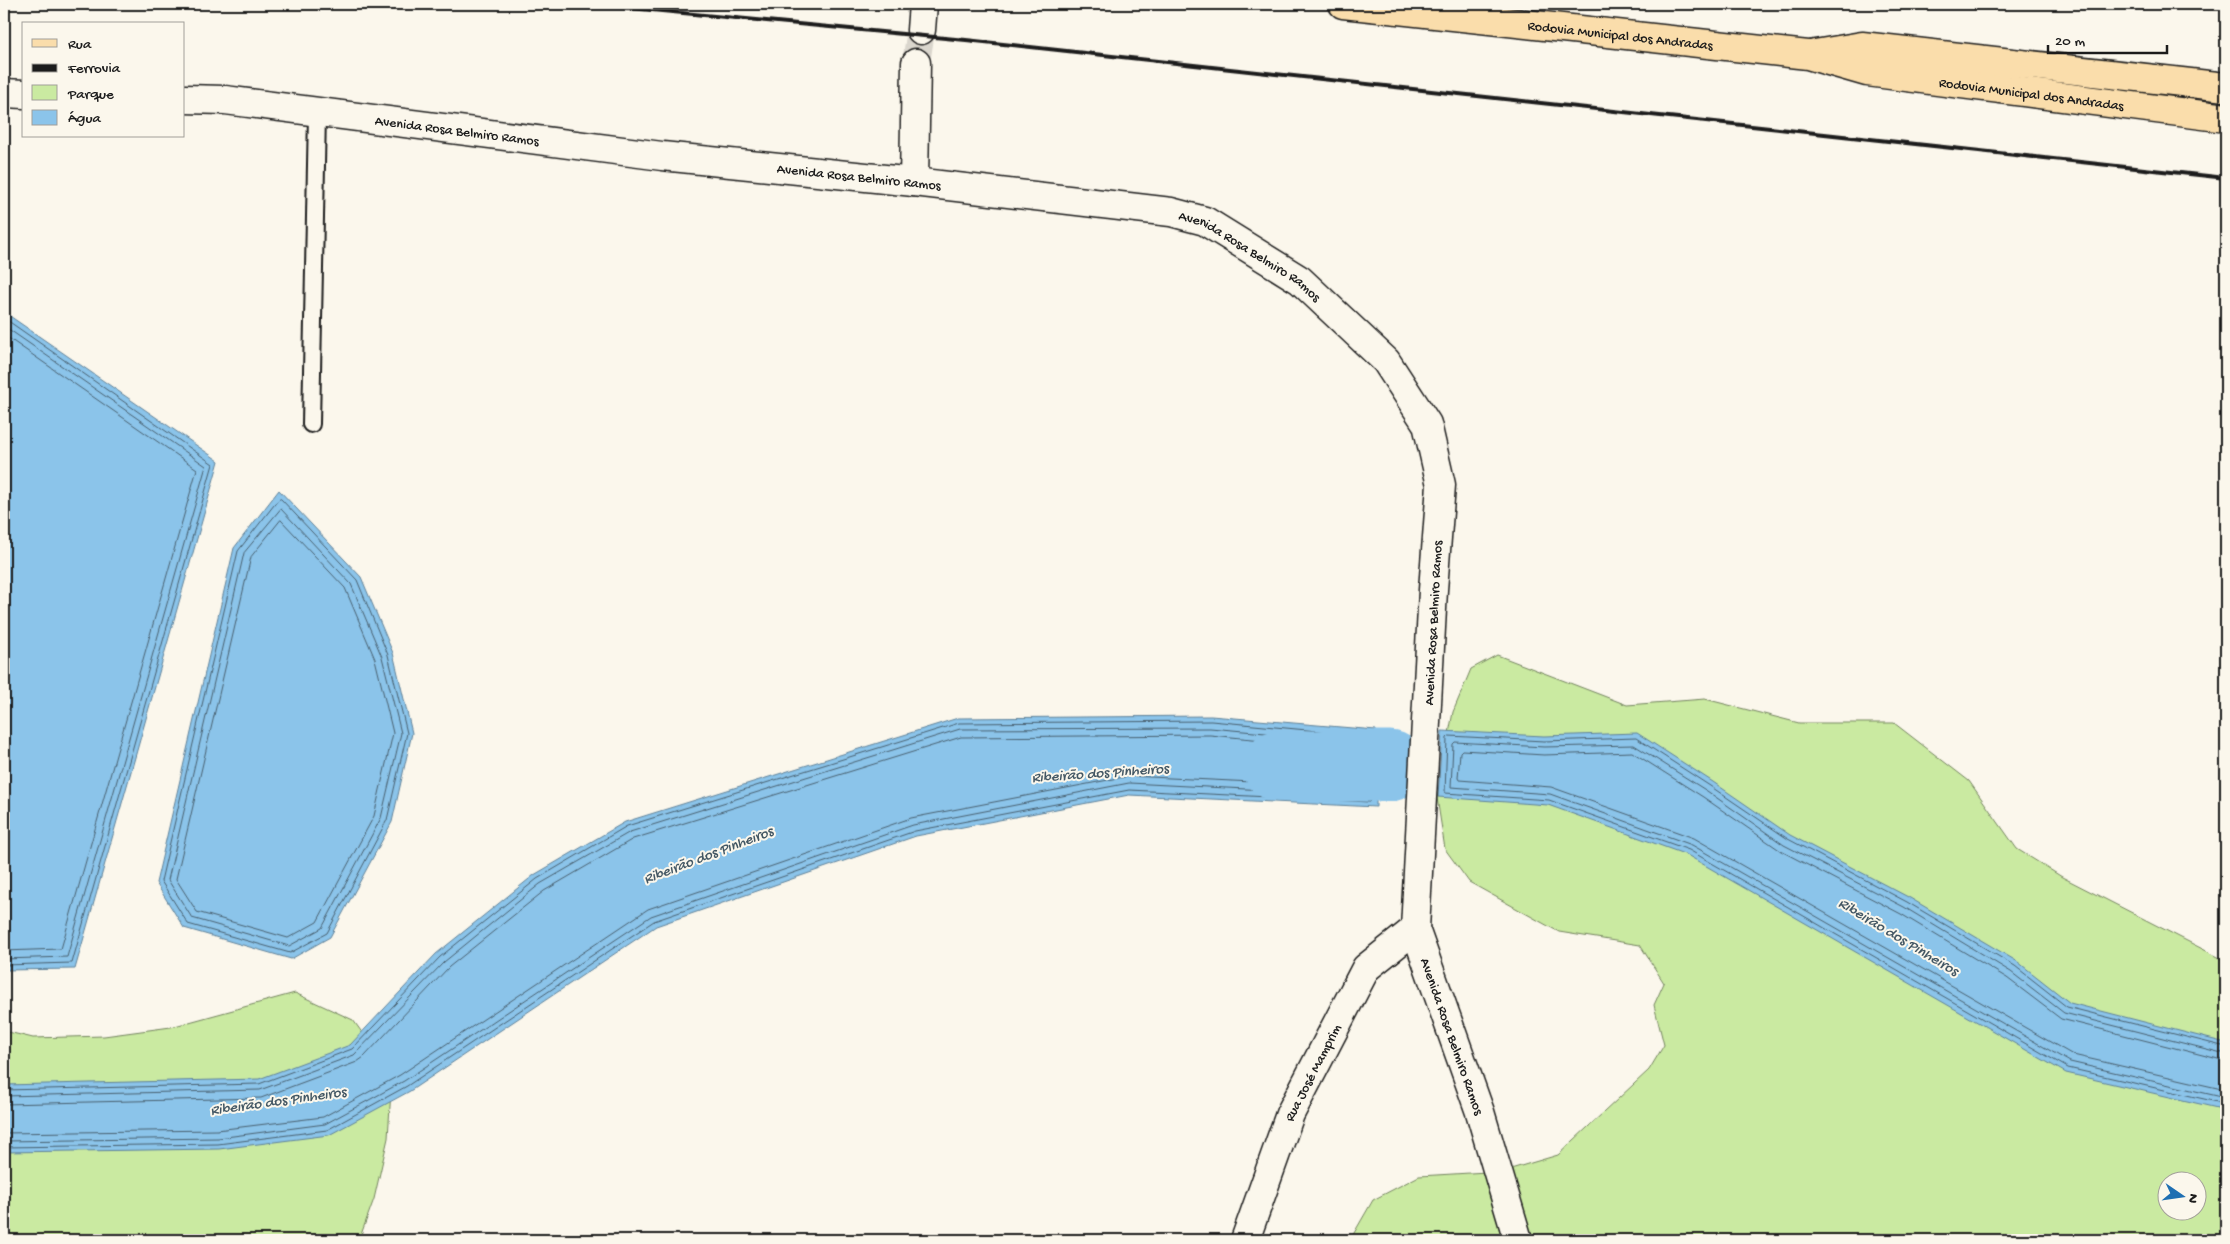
<svg xmlns="http://www.w3.org/2000/svg" width="2230" height="1244" viewBox="0 0 2230 1244" font-family="'Gochi Hand',sans-serif">
  <rect width="100%" height="100%" fill="#fbf7ec"/>
  <filter id="ink" filterUnits="userSpaceOnUse"><feTurbulence type="fractalNoise" baseFrequency=".02" numOctaves="2"/><feDisplacementMap in="SourceGraphic" scale="10" xChannelSelector="R" yChannelSelector="G"/><feConvolveMatrix kernelMatrix="1 2 1 2 8 2 1 2 1" color-interpolation-filters="sRGB"/></filter>
  <g filter="url(#ink)">
    <!-- green -->
    <g fill="#caeaa1" stroke="#73835e" fill-rule="evenodd">
      <path d="M1497,655L1627,705L1705,699L1799,723H1894L1969,781L2017,849L2062,877L2226,961V1240H1350L1373,1200L1419,1176L1504,1171L1558,1155L1649,1070L1664,1045L1654,1005L1664,983L1640,945L1559,932L1469,882L1445,849L1437,798L1453,712L1471,669ZM2168,1182H2198V1212H2168Z"/>
      <path d="M295,993L353,1020L392,1074L388,1138L374,1199L359,1240H4V1031L33,1038L104,1036L171,1027Z"/>
    </g>
    <!-- water -->
    <g fill="#8bc4ea" stroke="#5f8198">
      <path d="M4,312L219,461L75,969L4,970Z"/>
      <path d="M279,490L361,577L393,653L412,733L392,822L330,937L291,959L184,928L156,883L234,548Z"/>
      <path d="M1211,716L1376,730V807L1129,795L916,836L656,926L410,1091L329,1135L219,1149L4,1152V1085L259,1079L350,1045L436,954L534,875L625,822L958,718Z"/>
      <path d="M1442,731L1544,736L1637,733L1713,782L1790,835L1910,898L2018,962L2070,1003L2226,1043V1110L2066,1073L1687,855L1548,805L1438,797Z"/>
    </g>
    <g fill="none" stroke-linecap="round" stroke-linejoin="round">
      <!-- shore -->
      <g stroke="#485f6e" stroke-width="1">
        <path d="M4,318L213,464L72,963L4,965"/>
        <path d="M4,326L206,466L67,957L4,959"/>
        <path d="M4,335L197,469L61,949L4,951"/>
        <path d="M281,499L357,580L388,655L407,733L387,820L327,933L290,953L188,924L161,881L238,551L278,500Z"/>
        <path d="M281,509L351,584L382,657L401,733L381,818L322,928L289,946L192,918L168,880L244,553Z"/>
        <path d="M281,520L345,588L375,659L393,733L374,816L317,922L288,938L197,912L176,879L251,557Z"/>
        <path d="M2226,1047L2067,1007L2015,966L1907,902L1788,839L1710,786L1636,738L1544,741L1449,736L1447,738L1445,793L1549,800L1689,850L2068,1068L2226,1104"/>
        <path d="M2226,1054L2064,1013L2011,972L1904,907L1784,845L1707,791L1634,745L1544,747L1455,742L1453,744L1451,787L1550,794L1692,845L2070,1062L2226,1098"/>
        <path d="M2226,1061L2061,1019L2007,978L1901,914L1781,851L1703,797L1632,752L1544,755L1462,750L1460,752L1458,778L1459,780L1551,787L1694,838L2073,1055L2226,1090"/>
        <path d="M4,1090L259,1084L352,1049L440,957L537,879L627,826L959,723L1211,721L1371,736V800L1369,802L1129,790L915,831L654,921L407,1086L327,1130L218,1144L4,1147"/>
        <path d="M4,1096L260,1090L354,1055L444,962L540,884L630,832L960,729L1210,728L1365,742V793L1363,795L1129,783L913,825L651,916L404,1081L325,1124L218,1138L4,1141"/>
        <path d="M4,1104L261,1098L357,1062L364,1057L449,967L544,891L633,839L961,737L1210,735L1358,749L1357,785L1356,787L1129,776L911,818L648,909L400,1075L323,1117L217,1130L4,1133"/>
      </g>
      <!-- river -->
      <path stroke="#8bc4ea" stroke-width="71" d="M1278,766H1390"/>
      <!-- secondary-tunnel -->
      <path stroke="#dad6cd" stroke-width="28" stroke-dasharray="28 14" stroke-linecap="butt" d="M916,63L921,30"/>
      <!-- lane casing -->
      <g stroke="#1c1c1c" stroke-width="20">
        <path id="lane" d="M311,424L317,113"/>
      </g>
      <!-- street casing -->
      <g stroke="#1c1c1c" stroke-width="31">
        <g id="street">
          <path d="M4,93L24,94"/>
          <path id="s1" d="M184,99L225,100L662,156L914,182"/>
          <path id="s2" d="M1245,1240L1290,1114L1366,968L1415,929"/>
        </g>
      </g>
      <!-- secondary casing -->
      <g stroke="#1c1c1c" stroke-width="31">
        <g id="secondary">
          <path d="M921,30L923,4"/>
          <path id="s3" d="M916,63L914,182L1171,212L1205,221L1300,280L1386,361L1427,424L1441,485L1433,590L1415,929L1480,1112L1518,1240"/>
        </g>
      </g>
      <!-- primary casing -->
      <g stroke="#1c1c1c" stroke-width="31">
        <g id="primary">
          <path id="s4" d="M1343,4L1808,55L1867,72L2226,118"/>
          <path d="M1815,54L1862,46L2226,87"/>
        </g>
      </g>
      <!-- lane -->
      <use href="#lane" stroke="#fbf7ec" stroke-width="16"/>
      <!-- street -->
      <use href="#street" stroke="#fbf7ec" stroke-width="28"/>
      <!-- secondary -->
      <use href="#secondary" stroke="#fbf7ec" stroke-width="28"/>
      <!-- primary -->
      <use href="#primary" stroke="#faddab" stroke-width="28"/>
      <!-- rail -->
      <path stroke="#1c1c1c" stroke-width="4" d="M588,4L966,40L2226,178"/>
    </g>
  </g>
  <g text-anchor="middle" stroke-width="4" stroke-linejoin="round" paint-order="stroke">
    <!-- street labels -->
    <g font-size="14" fill="#1c1c1c" stroke="#fbf7ec">
      <text dy="5" stroke="none"><textPath href="#s4" startOffset="279">Rodovia Municipal dos Andradas</textPath></text>
      <text dy="5" stroke="none"><textPath href="#s4" startOffset="695">Rodovia Municipal dos Andradas</textPath></text>
      <text dy="5" stroke="none"><textPath href="#s1" startOffset="275">Avenida Rosa Belmiro Ramos</textPath></text>
      <text transform="translate(859 176) rotate(6)" y="5">Avenida Rosa Belmiro Ramos</text>
      <text dy="5" stroke="none"><textPath href="#s3" startOffset="469">Avenida Rosa Belmiro Ramos</textPath></text>
      <text transform="translate(1432 623) rotate(-87)" y="5">Avenida Rosa Belmiro Ramos</text>
      <text dy="5" stroke="none"><textPath href="#s3" startOffset="1339">Avenida Rosa Belmiro Ramos</textPath></text>
      <text dy="5" stroke="none"><textPath href="#s2" startOffset="181">Rua José Mamprim</textPath></text>
    </g>
    <!-- water labels -->
    <g font-size="15" font-style="italic" fill="#435764" stroke="#fbf7ec">
      <text transform="translate(1100 772) rotate(-4)" y="5">Ribeirão dos Pinheiros</text>
      <text transform="translate(708 854) rotate(-21)" y="5">Ribeirão dos Pinheiros</text>
      <text transform="translate(1899 936) rotate(31)" y="5">Ribeirão dos Pinheiros</text>
      <text transform="translate(278 1100) rotate(-8)" y="5">Ribeirão dos Pinheiros</text>
    </g>
  </g>
  <!-- margin -->
  <rect width="2230" height="1244" fill="none" stroke="#fbf7ec" stroke-width="20"/>
  <rect x="10" y="10" width="2210" height="1224" fill="none" stroke="#1c1c1c" stroke-width="2" filter="url(#ink)"/>
  <!-- legend -->
  <rect x="22" y="22" width="162" height="115" fill="#fbf7ec" stroke="#a29f99"/>
  <rect x="32" y="39" width="25" height="8" fill="#faddab" stroke="#a29f99"/>
  <text x="68" y="48" font-size="15" fill="#1c1c1c">Rua</text>
  <rect x="32" y="64" width="25" height="8" fill="#1c1c1c" stroke="#a29f99"/>
  <text x="68" y="72" font-size="15" fill="#1c1c1c">Ferrovia</text>
  <rect x="32" y="85" width="25" height="15" fill="#caeaa1" stroke="#a29f99"/>
  <text x="68" y="98" font-size="15" fill="#1c1c1c">Parque</text>
  <rect x="32" y="110" width="25" height="15" fill="#8bc4ea" stroke="#a29f99"/>
  <text x="68" y="122" font-size="15" fill="#1c1c1c">Água</text>
  <!-- north arrow -->
  <g transform="translate(2182 1196) rotate(103)"><circle r="24" fill="#fbf7ec" stroke="#a29f99"/>
  <path d="M0-4L9 19L0 12L-9 19Z" fill="#1f6fb2"/>
  <text y="-8" font-size="14" font-weight="bold" text-anchor="middle" fill="#1c1c1c">N</text>
  </g>
  <!-- scale -->
  <path d="M2048 45v8h119v-8" fill="none" stroke="#1c1c1c" stroke-width="2.5"/>
  <text x="2055" y="45" font-size="15" fill="#1c1c1c" stroke="#fbf7ec" stroke-width="4" paint-order="stroke">20 m</text>
</svg>
